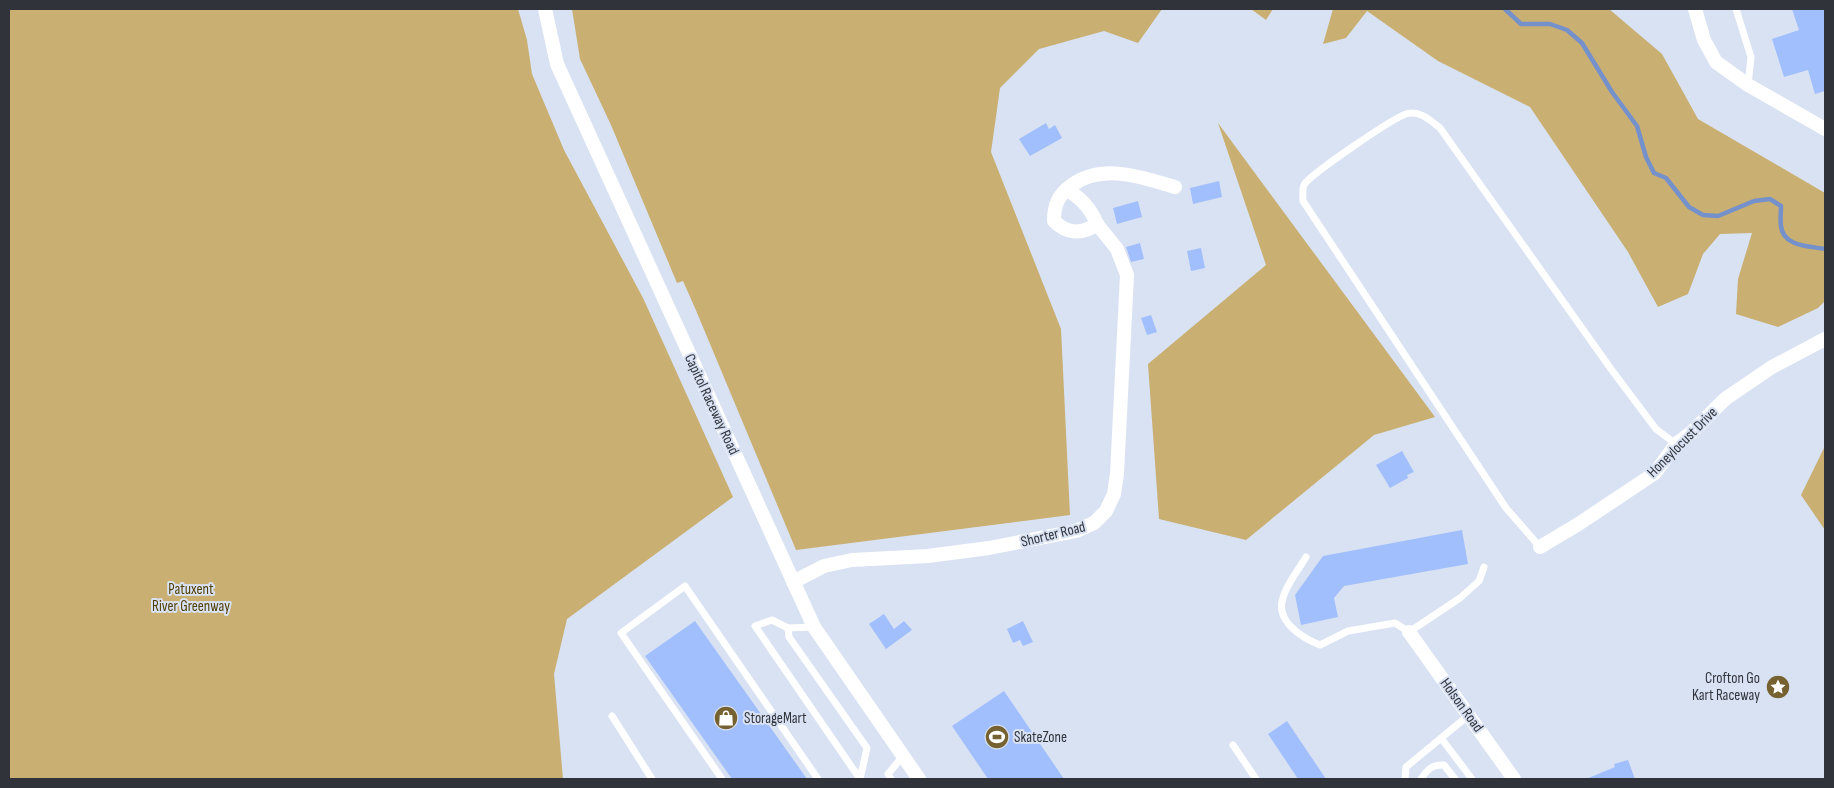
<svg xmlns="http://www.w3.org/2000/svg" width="1834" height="788" viewBox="0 0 1834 788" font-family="'Sofia Sans Condensed',sans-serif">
  <rect width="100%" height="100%" fill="#d9e2f3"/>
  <!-- green -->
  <g fill="#c9af71">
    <path d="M9,9H518L527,40L532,74L564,150L643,298L733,497L567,619L554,674L563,779H9Z"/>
    <path d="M572,9H1162L1138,43L1104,31L1039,49L1000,88L991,152L1061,329L1070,515L796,550L695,308L683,281L677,283L611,125L580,59Z"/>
    <path d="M1251,9H1273L1266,20Z"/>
    <path d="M1333,9H1609L1662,54L1698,119L1825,193V301L1818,308L1778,327L1736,314L1738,279L1752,233L1720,234L1703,254L1688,294L1658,307L1628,252L1530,107L1438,61L1367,11L1346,38L1323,44Z"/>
    <path d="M1218,123L1435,417L1374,435L1246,540L1159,519L1148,364L1266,265Z"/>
    <path d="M1825,446V530L1801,495Z"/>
  </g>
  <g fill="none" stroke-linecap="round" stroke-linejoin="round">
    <!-- stream -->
    <path stroke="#7591cc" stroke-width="4.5" d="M1505,9L1521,24H1550L1567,30L1582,43L1612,92L1637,126L1646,157L1654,173L1666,178L1689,207L1703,215L1718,216L1754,201L1770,199L1781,206C1781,212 1780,220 1781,226C1783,247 1810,246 1825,249"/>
  </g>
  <!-- building -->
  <g fill="#a1bffc">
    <path d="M1792,9H1825V91L1815,94L1808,70L1784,77L1772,39L1799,30Z"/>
    <path d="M1046,123L1049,129L1055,125L1062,138L1030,156L1019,139Z"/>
    <path d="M1219,181L1222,197L1193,204L1190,188Z"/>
    <path d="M1138,201L1142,217L1117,224L1113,208Z"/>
    <path d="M1140,243L1144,259L1131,262L1126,247Z"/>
    <path d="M1201,248L1205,268L1191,271L1187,251Z"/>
    <path d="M1151,315L1157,332L1147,335L1141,318Z"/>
    <path d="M1402,451L1414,472L1407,475L1408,478L1390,488L1376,465Z"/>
    <path d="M1462,530L1468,564L1344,586L1334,598L1338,617L1301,625L1295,595L1323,556Z"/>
    <path d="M884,614L894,629L904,621L912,630L886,649L869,624Z"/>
    <path d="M695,621L807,779H732L645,656Z"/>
    <path d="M1023,621L1033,642L1023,646L1020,640L1013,643L1007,629Z"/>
    <path d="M1004,691L1064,779H988L967,748L952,726Z"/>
    <path d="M1287,721L1293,730L1326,779H1298L1268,734Z"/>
    <path d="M1628,760L1635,779H1586L1615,767L1614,764Z"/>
  </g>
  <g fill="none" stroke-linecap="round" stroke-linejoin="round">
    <!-- service -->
    <g stroke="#fff" stroke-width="7">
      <path d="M1736,9L1751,57L1748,85"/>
      <path d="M1540,547L1506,508L1303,201C1303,196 1302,189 1304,185C1309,175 1393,118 1406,114C1420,110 1430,120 1440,128L1611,369L1656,429L1676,444"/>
      <path d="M1306,557C1299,569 1286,585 1283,598C1275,621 1302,638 1320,645L1348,631L1395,623L1409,632L1460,598L1479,581L1484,567"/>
      <path d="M814,627L788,628L772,620L755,626L860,779"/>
      <path d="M788,628L789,637L867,748L860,779"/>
      <path d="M612,716L652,779"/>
      <path d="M1441,738L1472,779"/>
      <path d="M1233,745L1256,779"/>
      <path d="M722,779L621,633L685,586L818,779"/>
      <path d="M891,779L888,774L903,756"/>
      <path d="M1405,779L1406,767L1469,715"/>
      <path d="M1421,779C1427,770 1432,764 1444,765L1455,779"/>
    </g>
    <!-- minor -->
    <g stroke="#fff" stroke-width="14">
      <path d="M545,9L557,64L814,627L919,779"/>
      <path d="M1695,9L1704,40L1716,62L1748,85L1825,129"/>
      <path d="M1067,189C1081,199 1090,207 1097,224"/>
      <path d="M1540,547L1577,525L1655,473L1676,444L1691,433L1725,399L1772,367L1825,339"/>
      <path d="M793,582L824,566L852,560L928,556L989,548L1076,531L1094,523L1106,511L1114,494L1117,474L1127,275L1117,249L1097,224C1082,235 1067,234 1054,221C1054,205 1058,195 1072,185C1103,163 1141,177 1175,187"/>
      <path d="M1409,632L1514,779"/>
    </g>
  </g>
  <!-- icons -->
  <defs>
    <g id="sight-disc" transform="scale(1.25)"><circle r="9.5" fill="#766231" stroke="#d9e2f3"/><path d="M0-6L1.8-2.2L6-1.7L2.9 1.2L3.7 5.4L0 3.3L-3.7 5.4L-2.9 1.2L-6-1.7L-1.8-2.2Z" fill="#fff"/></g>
    <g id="shop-disc" transform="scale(1.25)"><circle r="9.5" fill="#766231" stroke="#d9e2f3"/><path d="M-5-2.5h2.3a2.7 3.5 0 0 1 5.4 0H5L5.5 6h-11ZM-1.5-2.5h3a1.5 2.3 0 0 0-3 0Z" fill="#fff"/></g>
    <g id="stadium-disc" transform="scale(1.25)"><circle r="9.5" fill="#766231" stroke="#d9e2f3"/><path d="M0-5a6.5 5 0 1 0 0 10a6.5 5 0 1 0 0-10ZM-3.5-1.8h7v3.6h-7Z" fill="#fff"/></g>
  </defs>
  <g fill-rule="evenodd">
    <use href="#sight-disc" x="1778" y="687"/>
    <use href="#shop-disc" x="726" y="718"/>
    <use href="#stadium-disc" x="997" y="737"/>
  </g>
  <g text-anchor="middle" stroke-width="4" stroke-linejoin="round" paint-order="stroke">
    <!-- street labels -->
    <g font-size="15" fill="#30333a" stroke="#d9e2f3">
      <text transform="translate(712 404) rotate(65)" y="5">Capitol Raceway Road</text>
      <text transform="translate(1682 442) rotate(-45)" y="5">Honeylocust Drive</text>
      <text transform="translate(1053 534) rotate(-14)" y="5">Shorter Road</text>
      <text transform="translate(1462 705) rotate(54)" y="5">Holson Road</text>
    </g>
    <!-- park labels -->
    <g font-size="15" fill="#503d03" stroke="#d9e2f3">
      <text x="191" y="594">Patuxent<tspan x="191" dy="17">River Greenway</tspan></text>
    </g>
    <!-- poi labels -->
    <g font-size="15" fill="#30333a" stroke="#d9e2f3" text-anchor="start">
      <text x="1760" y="683" text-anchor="end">Crofton Go<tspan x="1760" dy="17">Kart Raceway</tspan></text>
      <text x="744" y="723">StorageMart</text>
      <text x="1014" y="742">SkateZone</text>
    </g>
  </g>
  <!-- border -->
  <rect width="1834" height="788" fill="none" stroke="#30333a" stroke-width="20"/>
</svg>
